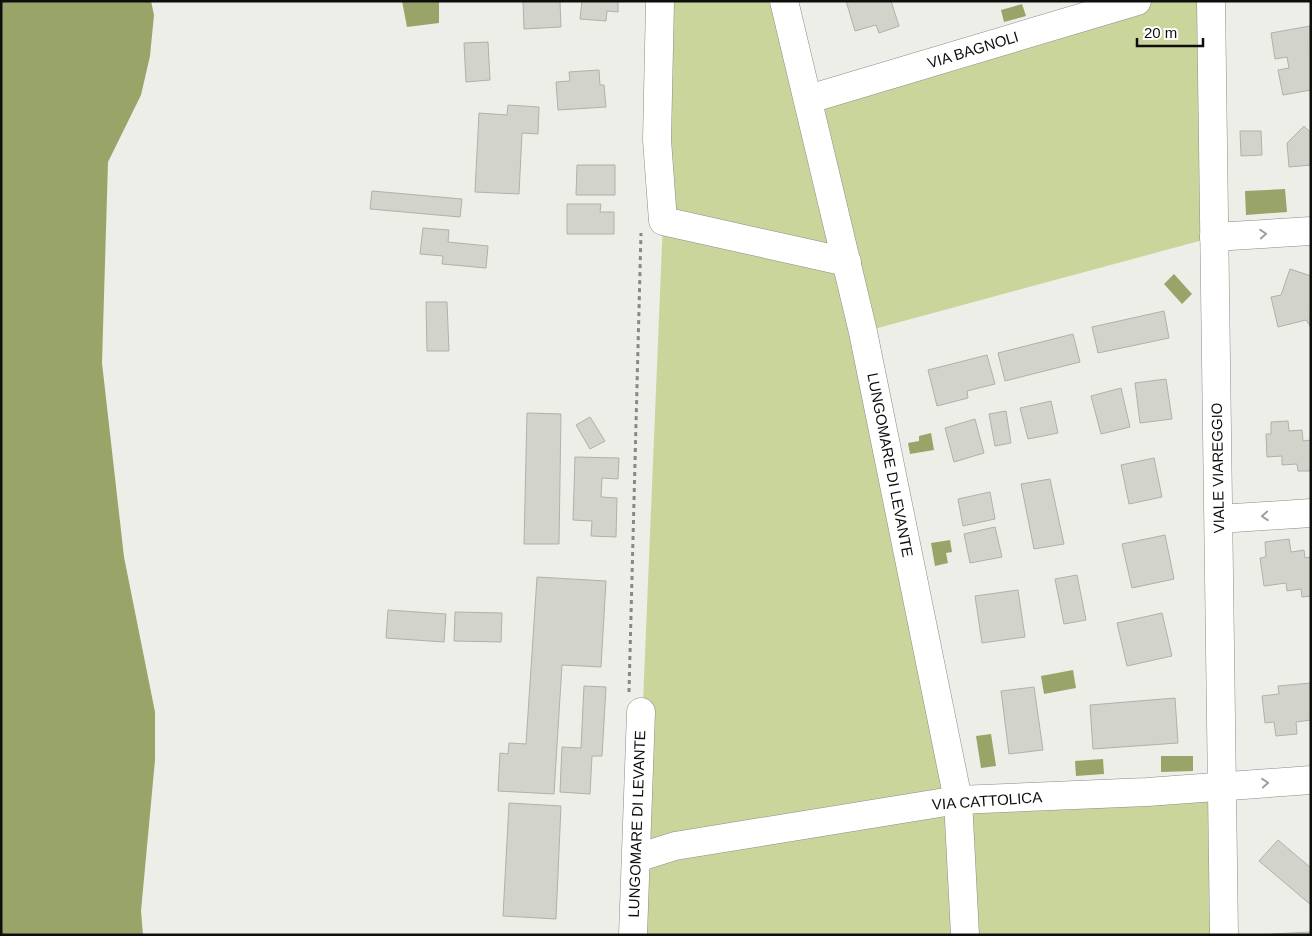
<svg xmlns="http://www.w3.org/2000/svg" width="1312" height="936" viewBox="0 0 1312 936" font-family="Helvetica,sans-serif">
  <rect width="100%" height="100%" fill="#edeee7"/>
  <!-- green -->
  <path fill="#cad59c" d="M664,1H784L809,99L1146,1H1211L1214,237L863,332L958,800L1220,787L1222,935H637V847L663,221Z"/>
  <!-- water -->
  <g fill="#99a469">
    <path d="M1,1H151L154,15L150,56L141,95L108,162L102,363L124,557L155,712V760L141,911L143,935H1Z"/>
    <path d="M402,1H439V23L407,27Z"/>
    <path d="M1022,4L1026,16L1004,22L1001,10Z"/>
    <path d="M1285,189L1287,212L1246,215L1245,191Z"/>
    <path d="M1174,274L1192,294L1182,304L1164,284Z"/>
    <path d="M931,433L934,450L910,454L908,443L919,441V436Z"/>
    <path d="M950,540L952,552L946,553L948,563L935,566L931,543Z"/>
    <path d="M1073,670L1076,688L1044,694L1041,676Z"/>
    <path d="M991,734L996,766L981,768L976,736Z"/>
    <path d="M1161,756H1193V771L1161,772Z"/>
    <path d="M1103,759L1104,774L1076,776L1075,761Z"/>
  </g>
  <!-- building -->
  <g fill="#d2d4cc" stroke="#afb1aa">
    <path d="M523,1H560L561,27L524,29Z"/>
    <path d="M582,1H618V12L607,11L606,21L580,19Z"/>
    <path d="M846,1H891L899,26L879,33L876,25L855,31Z"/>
    <path d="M1310,26L1311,90L1283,95L1278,70L1289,68L1287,57L1275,59L1271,33Z"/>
    <path d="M488,42L490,80L466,82L464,43Z"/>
    <path d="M599,70L600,85H604L606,107L558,110L556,82L570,81L569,72Z"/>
    <path d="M508,105L539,107L538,134L522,133L519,194L475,192L479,113L507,115Z"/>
    <path d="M1304,126L1311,133V168V165L1289,167L1287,143Z"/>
    <path d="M1240,131H1261L1262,155L1241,156Z"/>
    <path d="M577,165H615V195H576Z"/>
    <path d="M372,191L462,199L460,217L370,209Z"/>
    <path d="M567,204H601L600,212H614V234H567Z"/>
    <path d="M423,228L449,230L448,242L488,246L486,268L442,264L443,256L420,254Z"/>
    <path d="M1290,269L1311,276L1310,326L1306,320L1278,327L1271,297L1281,295Z"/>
    <path d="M426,302H447L449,351H427Z"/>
    <path d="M1164,311L1169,338L1098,353L1092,327Z"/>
    <path d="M1073,334L1080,362L1005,381L998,353Z"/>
    <path d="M987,355L995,384L967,391L968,398L937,406L928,370Z"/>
    <path d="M1166,379L1172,419L1140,423L1135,383Z"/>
    <path d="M1121,388L1130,427L1101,434L1091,396Z"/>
    <path d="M1051,401L1058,433L1028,439L1020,408Z"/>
    <path d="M1006,411L1011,443L995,446L989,414Z"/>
    <path d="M527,413L561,414L559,544H524Z"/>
    <path d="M590,417L605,441L590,449L576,425Z"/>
    <path d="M975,419L984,453L954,462L945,428Z"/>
    <path d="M1288,421L1289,431L1302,430L1303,441L1311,440V471H1298L1297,464L1282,465V456L1267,457L1266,434H1271V422Z"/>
    <path d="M575,457L619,458L618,479L602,478L601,497L617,498L616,537L591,536L592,521L573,520Z"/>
    <path d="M1154,458L1162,497L1129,504L1121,465Z"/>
    <path d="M1050,479L1064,544L1034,549L1021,484Z"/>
    <path d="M990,492L995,519L963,526L958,499Z"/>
    <path d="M995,527L1002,557L970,563L964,534Z"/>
    <path d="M1165,535L1174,579L1132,588L1122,544Z"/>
    <path d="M1289,539L1291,552L1304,550L1305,558L1311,557V596L1302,597L1301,589L1287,591L1286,583L1264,586L1260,558L1266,557L1265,542Z"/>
    <path d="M1077,575L1086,620L1064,624L1055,579Z"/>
    <path d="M537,577L606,581L601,667L562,665L554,794L498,791L500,753L508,754L509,743L526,744Z"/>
    <path d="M1018,590L1025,637L982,643L975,596Z"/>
    <path d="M388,610L446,614L444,642L386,638Z"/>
    <path d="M455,612L502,613L501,642L454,641Z"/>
    <path d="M1162,613L1172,656L1127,666L1117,623Z"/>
    <path d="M1311,683V720L1296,722L1297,734L1276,736L1274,722L1265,723L1262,696L1279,694L1278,686Z"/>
    <path d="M584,686L606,687L602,756H592L590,794L560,792L562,747L581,748Z"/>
    <path d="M1034,687L1043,750L1009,754L1001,691Z"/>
    <path d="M1175,698L1178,743L1093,749L1090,705Z"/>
    <path d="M509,803L561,806L556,919L503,916Z"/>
    <path d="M1278,840L1311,868V905L1259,861Z"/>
    <path d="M1311,932V935H1271V934Z"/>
  </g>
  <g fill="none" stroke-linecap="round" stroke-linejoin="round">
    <!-- minor casing -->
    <g stroke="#8a8c85" stroke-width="29">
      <g id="minor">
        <path d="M660,1L657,140L663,221L847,262"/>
        <path d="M784,1L863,332L958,800L965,935"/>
        <path d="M1211,1L1224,935"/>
        <path d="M809,99L1137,1"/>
        <path d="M1214,237L1311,231"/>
        <path d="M1219,519L1311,513"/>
        <path d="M637,858L675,846L958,800L1147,792L1311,780"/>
        <path d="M633,935L641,712"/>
      </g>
    </g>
    <!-- path -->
    <path stroke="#888984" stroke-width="3" stroke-dasharray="4 4" stroke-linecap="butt" d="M629,692L641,233"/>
    <!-- minor -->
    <use href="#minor" stroke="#fff" stroke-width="28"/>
  </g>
  <!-- one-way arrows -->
  <defs><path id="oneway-chevron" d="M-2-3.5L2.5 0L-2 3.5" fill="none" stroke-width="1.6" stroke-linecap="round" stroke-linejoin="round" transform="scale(1.25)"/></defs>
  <g stroke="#9f9f9e">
    <use href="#oneway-chevron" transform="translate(1263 234) rotate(-4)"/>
    <use href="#oneway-chevron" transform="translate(1265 516) rotate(176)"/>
    <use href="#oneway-chevron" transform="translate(1265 783) rotate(-5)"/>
  </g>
  <g text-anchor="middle" stroke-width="5" stroke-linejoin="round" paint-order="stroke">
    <!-- street labels -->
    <g font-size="15" fill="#0e0e0c" stroke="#fff">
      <text transform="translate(973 50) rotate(-17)" y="5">VIA BAGNOLI</text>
      <text transform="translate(890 465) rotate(79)" y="5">LUNGOMARE DI LEVANTE</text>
      <text transform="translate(1218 468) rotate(-91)" y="5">VIALE VIAREGGIO</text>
      <text transform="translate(987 801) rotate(-4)" y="5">VIA CATTOLICA</text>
      <text transform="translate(637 824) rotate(-88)" y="5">LUNGOMARE DI LEVANTE</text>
    </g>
  </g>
  <!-- border -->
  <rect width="1312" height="936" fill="none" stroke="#0e0e0c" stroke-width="5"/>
  <!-- scale -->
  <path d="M1137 38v8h66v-8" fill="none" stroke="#0e0e0c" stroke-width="2.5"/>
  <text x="1144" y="38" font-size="15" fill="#0e0e0c" stroke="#ffffff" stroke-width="4" paint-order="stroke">20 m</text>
</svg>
